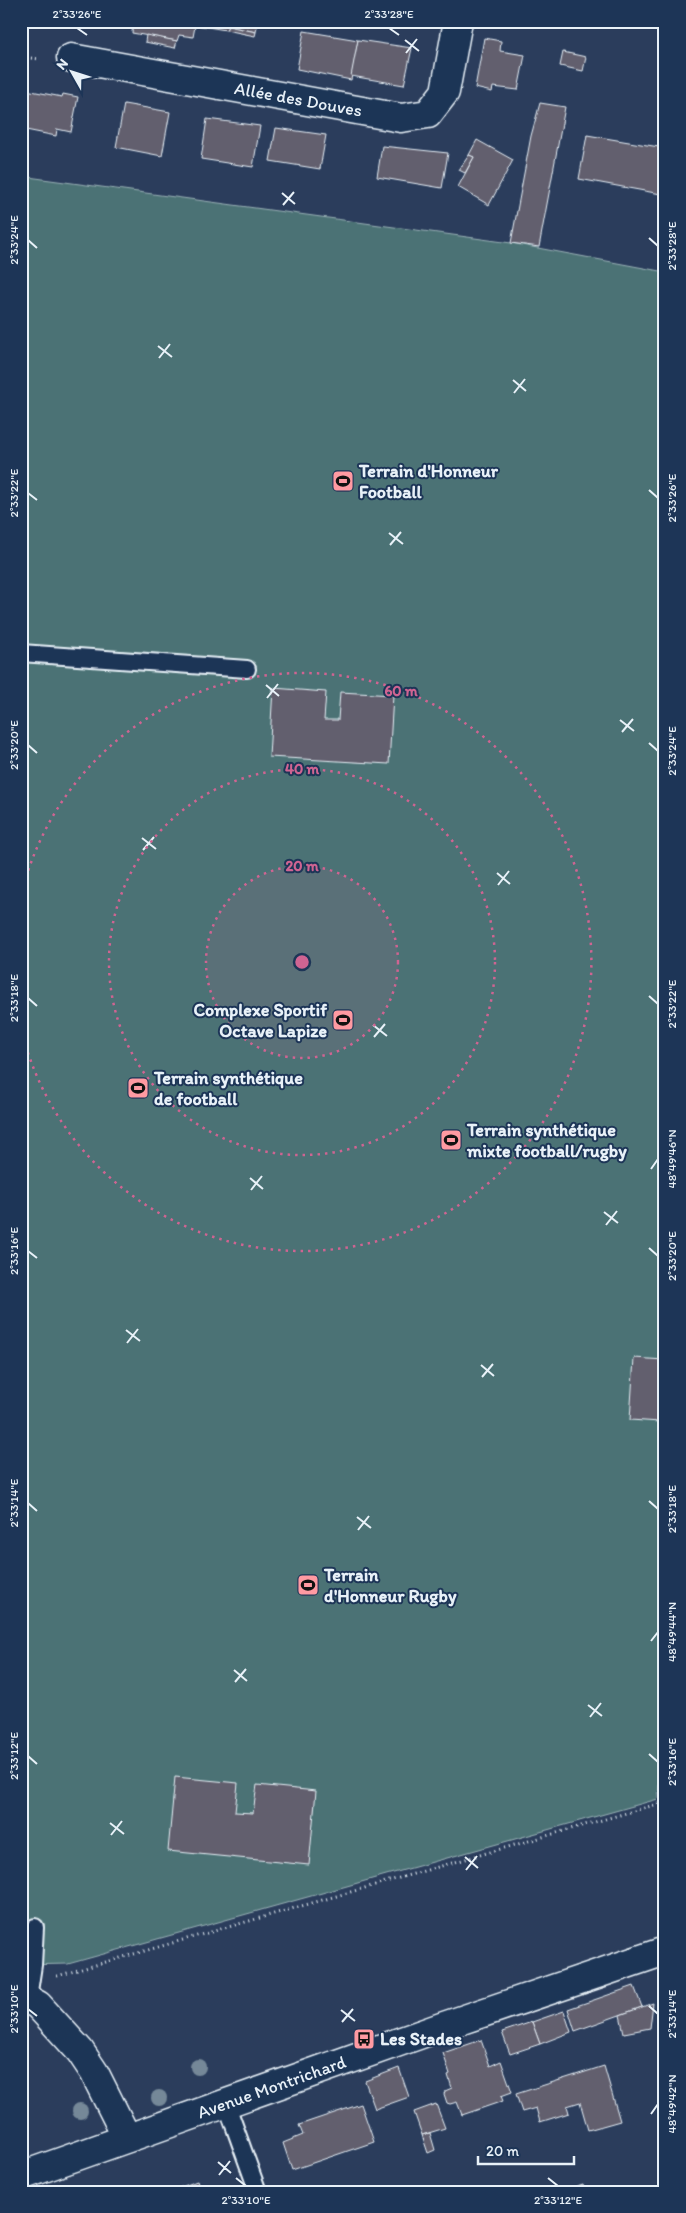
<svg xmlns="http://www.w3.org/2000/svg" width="686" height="2213" viewBox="0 0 686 2213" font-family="Itim,sans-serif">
  <rect width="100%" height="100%" fill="#2b3d5c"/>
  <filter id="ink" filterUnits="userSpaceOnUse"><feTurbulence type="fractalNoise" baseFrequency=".02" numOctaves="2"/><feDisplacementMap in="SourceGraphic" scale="10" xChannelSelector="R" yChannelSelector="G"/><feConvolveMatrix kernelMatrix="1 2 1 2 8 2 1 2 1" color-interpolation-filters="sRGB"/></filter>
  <g filter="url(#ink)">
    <!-- green -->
    <path fill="#4b7275" stroke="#9ab2b6" d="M21,176L511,243L665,272V1768H660L658,1799L68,1964L21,1965Z"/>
    <!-- building -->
    <g fill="#625f6e" stroke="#e8f1f8">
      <path d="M133,21H196L193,37L179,35L177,41L132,33Z"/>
      <path d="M196,21H258L256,32L228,26L226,30L195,25Z"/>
      <path d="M228,26L256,32L255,36L226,30Z"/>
      <path d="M304,31L358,40L351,80L297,69Z"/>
      <path d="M146,35L177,41L175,48L145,42Z"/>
      <path d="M484,38L501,41L500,51L525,55L518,90L493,87L492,92L475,88Z"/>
      <path d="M358,40L412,48L404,85L351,76Z"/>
      <path d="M563,52L586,57L583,71L560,66Z"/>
      <path d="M21,89L62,97L63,94L78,97L71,132L57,129L56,136L21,129Z"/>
      <path d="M540,103L565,107L539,247L511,243L531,136Z"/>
      <path d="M124,104L170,112L162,156L116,147Z"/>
      <path d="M207,119L260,126L253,167L201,159Z"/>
      <path d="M276,128L326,135L320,169L270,161Z"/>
      <path d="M587,135L665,148V185L662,184L661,194L579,179Z"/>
      <path d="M477,140L513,160L489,205L458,187L474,157L469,155Z"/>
      <path d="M382,146L448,153L442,188L377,177Z"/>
      <path d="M469,155L474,157L465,173L459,170Z"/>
      <path d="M273,688L326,692L324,720H338L340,692L393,695L389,764L269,757Z"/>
      <path d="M634,1358L664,1360L660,1422L630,1420Z"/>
      <path d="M662,1771H665V1791H661Z"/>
      <path d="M175,1777L238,1783L235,1812L253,1813L257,1785L316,1791L309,1865L168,1851Z"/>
      <path d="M634,1986L642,2007L575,2031L568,2009Z"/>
      <path d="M653,2003L650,2028L624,2033L620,2015Z"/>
      <path d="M564,2011L571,2032L540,2044L532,2022Z"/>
      <path d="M532,2022L540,2044L510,2054L502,2032Z"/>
      <path d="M481,2040L490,2066L501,2061L512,2092L501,2096L503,2101L462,2115L457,2102L450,2104L447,2103L444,2094L445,2091L452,2088L448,2075L450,2074L443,2053Z"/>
      <path d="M604,2066L620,2121L588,2130L580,2102L567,2106L569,2113L540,2122L536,2108L522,2112L516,2094Z"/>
      <path d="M399,2068L409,2097L375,2109L365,2081Z"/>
      <path d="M361,2104L374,2142L292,2170L283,2143L303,2135L299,2125Z"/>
      <path d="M436,2104L445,2128L422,2135L414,2112Z"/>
      <path d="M430,2133L435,2150L428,2153L422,2135Z"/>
      <path d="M197,2181L201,2192H168Z"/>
      <path d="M583,2185L585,2192H562Z"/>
    </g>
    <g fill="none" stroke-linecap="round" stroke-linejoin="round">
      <!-- service casing -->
      <g stroke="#e8f1f8" stroke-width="20">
        <g id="service">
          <path d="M21,653L247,669"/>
          <path d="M28,1998L33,1965L35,1927"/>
          <path d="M226,2103L258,2192"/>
        </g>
      </g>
      <!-- minor casing -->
      <g stroke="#e8f1f8" stroke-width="31">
        <g id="minor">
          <path id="s1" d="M71,58L401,118L428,114L445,92L458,21"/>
          <path d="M21,1996L38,2005L80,2051L94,2072L127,2138"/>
          <path id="s2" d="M21,2176L444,2026L665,1951"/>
        </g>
      </g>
      <!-- path -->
      <g stroke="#e8f1f8" stroke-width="3" stroke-dasharray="1 4" stroke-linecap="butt">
        <path d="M21,57L40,59"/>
        <path d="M57,1976L665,1802"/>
      </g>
      <!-- service -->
      <use href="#service" stroke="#1d3557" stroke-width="16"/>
      <!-- minor -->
      <use href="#minor" stroke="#1d3557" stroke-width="28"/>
    </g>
    <!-- trees -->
    <g fill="#758898">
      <circle cx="198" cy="2067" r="8"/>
      <circle cx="159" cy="2098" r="8"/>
      <circle cx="80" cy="2111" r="8"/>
    </g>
  </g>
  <!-- ticks -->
  <path fill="none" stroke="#e8f1f8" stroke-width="2" d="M77,28L87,35M389,28L399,35M405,40L419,51M406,53L417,39M282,193L295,204M283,205L294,192M649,238L658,246M28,240L37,248M158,346L172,357M159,358L170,344M513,380L526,391M514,393L525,379M649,490L658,498M28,493L37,500M389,533L403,544M390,545L401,532M266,685L279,696M267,698L278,684M620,720L634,731M622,732L633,719M649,743L658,751M28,745L37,753M142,838L156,849M143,850L154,837M497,873L510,884M498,885L509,871M649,996L658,1004M28,998L37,1006M373,1025L387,1036M374,1037L385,1024M651,1169L658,1159M250,1178L263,1189M251,1190L262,1176M604,1212L618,1223M606,1225L617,1211M649,1248L658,1256M28,1251L37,1258M126,1330L140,1341M127,1343L138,1329M481,1365L494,1376M482,1377L493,1364M649,1501L658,1509M28,1503L37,1511M357,1517L371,1528M358,1530L369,1516M651,1641L658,1632M234,1670L247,1681M235,1682L246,1669M588,1705L602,1716M590,1717L601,1703M649,1754L658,1762M28,1756L37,1764M110,1823L124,1834M111,1835L122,1821M465,1857L478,1868M466,1870L477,1856M649,2006L658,2014M28,2009L37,2016M341,2010L355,2021M342,2022L353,2009M651,2114L658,2104M218,2162L231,2173M219,2175L230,2161M236,2178L246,2186M548,2178L558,2186"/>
  <!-- distance rings -->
  <circle cx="302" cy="962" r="96" fill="#cf6492" fill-opacity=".12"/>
  <g fill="none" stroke="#cf6492" stroke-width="2.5" stroke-dasharray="2.5 5">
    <circle cx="302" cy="962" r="96"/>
    <circle cx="302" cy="962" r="193"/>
    <path d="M22 892A289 289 0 1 1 22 1032"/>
  </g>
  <!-- icons -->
  <defs>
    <g id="stadium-square" transform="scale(1.125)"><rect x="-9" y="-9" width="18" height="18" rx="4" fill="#ff9aa2" stroke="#1d3557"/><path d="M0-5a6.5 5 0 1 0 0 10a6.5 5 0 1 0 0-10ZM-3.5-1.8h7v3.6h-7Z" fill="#111"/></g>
    <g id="bus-square" transform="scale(1.125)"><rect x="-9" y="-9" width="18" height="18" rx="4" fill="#ff9aa2" stroke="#1d3557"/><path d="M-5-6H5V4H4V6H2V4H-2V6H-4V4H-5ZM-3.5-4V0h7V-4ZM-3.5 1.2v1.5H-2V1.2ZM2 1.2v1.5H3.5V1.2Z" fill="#111"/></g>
  </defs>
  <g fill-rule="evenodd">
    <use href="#stadium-square" x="343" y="481"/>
    <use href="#stadium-square" x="343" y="1020"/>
    <use href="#stadium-square" x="138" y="1088"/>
    <use href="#stadium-square" x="451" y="1140"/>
    <use href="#stadium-square" x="308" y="1585"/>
    <use href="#bus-square" x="364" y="2039"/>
  </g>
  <g text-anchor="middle" stroke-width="4" stroke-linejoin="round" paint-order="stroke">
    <!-- street labels -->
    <g font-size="18" fill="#e8f1f8" stroke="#1d3557">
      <text dy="6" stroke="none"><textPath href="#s1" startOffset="231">Allée des Douves</textPath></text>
      <text dy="6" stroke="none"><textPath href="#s2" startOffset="266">Avenue Montrichard</textPath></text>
    </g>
    <!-- poi labels -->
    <g font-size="18" font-weight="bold" fill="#e8f1f8" stroke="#1d3557" text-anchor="start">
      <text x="359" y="477">Terrain d'Honneur<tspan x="359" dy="21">Football</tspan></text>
      <text x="327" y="1016" text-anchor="end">Complexe Sportif<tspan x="327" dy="21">Octave Lapize</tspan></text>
      <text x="154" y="1084">Terrain synthétique<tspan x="154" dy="21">de football</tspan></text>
      <text x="467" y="1136">Terrain synthétique<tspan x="467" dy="21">mixte football/rugby</tspan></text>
      <text x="324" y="1581">Terrain<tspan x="324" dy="21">d'Honneur Rugby</tspan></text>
      <text x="380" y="2045">Les Stades</text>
    </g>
  </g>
  <circle cx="302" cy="962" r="8" fill="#cf6492" stroke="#1d3557" stroke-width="2.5"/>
  <g font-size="15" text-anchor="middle" font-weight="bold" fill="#cf6492" stroke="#1d3557" stroke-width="4" stroke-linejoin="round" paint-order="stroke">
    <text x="401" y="696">60 m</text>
    <text x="302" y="774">40 m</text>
    <text x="302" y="871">20 m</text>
  </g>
  <!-- margin -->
  <rect width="686" height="2213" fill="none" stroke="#1d3557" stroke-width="55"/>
  <!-- north arrow -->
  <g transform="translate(72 72) rotate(309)" stroke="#1d3557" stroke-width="4" paint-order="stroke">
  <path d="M0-4L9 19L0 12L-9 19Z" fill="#e8f1f8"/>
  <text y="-8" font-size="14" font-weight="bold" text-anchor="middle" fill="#e8f1f8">N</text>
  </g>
  <!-- scale -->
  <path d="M478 2156v8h96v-8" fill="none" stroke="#e8f1f8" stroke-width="2.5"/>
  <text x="486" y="2156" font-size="15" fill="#e8f1f8" stroke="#1d3557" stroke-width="4" paint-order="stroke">20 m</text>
  <rect x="28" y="28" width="630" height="2158" fill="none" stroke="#e8f1f8" stroke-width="2"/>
  <g font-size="12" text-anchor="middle" fill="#e8f1f8">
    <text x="77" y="18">2°33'26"E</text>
    <text x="389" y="18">2°33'28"E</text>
    <text transform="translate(14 240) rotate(-90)" y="4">2°33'24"E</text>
    <text transform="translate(672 246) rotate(-90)" y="4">2°33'28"E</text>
    <text transform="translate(14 493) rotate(-90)" y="4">2°33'22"E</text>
    <text transform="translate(672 498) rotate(-90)" y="4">2°33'26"E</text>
    <text transform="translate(14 745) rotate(-90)" y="4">2°33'20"E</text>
    <text transform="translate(672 751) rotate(-90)" y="4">2°33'24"E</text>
    <text transform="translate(14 998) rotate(-90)" y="4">2°33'18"E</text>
    <text transform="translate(672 1004) rotate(-90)" y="4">2°33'22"E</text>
    <text transform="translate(672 1159) rotate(-90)" y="4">48°49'46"N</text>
    <text transform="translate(14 1251) rotate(-90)" y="4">2°33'16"E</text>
    <text transform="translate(672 1256) rotate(-90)" y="4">2°33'20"E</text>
    <text transform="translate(14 1503) rotate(-90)" y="4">2°33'14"E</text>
    <text transform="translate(672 1509) rotate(-90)" y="4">2°33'18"E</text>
    <text transform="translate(672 1632) rotate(-90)" y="4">48°49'44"N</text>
    <text transform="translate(14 1756) rotate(-90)" y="4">2°33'12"E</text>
    <text transform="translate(672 1762) rotate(-90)" y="4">2°33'16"E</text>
    <text transform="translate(14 2009) rotate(-90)" y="4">2°33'10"E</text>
    <text transform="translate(672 2014) rotate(-90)" y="4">2°33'14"E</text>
    <text transform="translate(672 2104) rotate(-90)" y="4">48°49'42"N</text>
    <text x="246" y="2204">2°33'10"E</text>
    <text x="558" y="2204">2°33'12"E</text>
  </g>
</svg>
